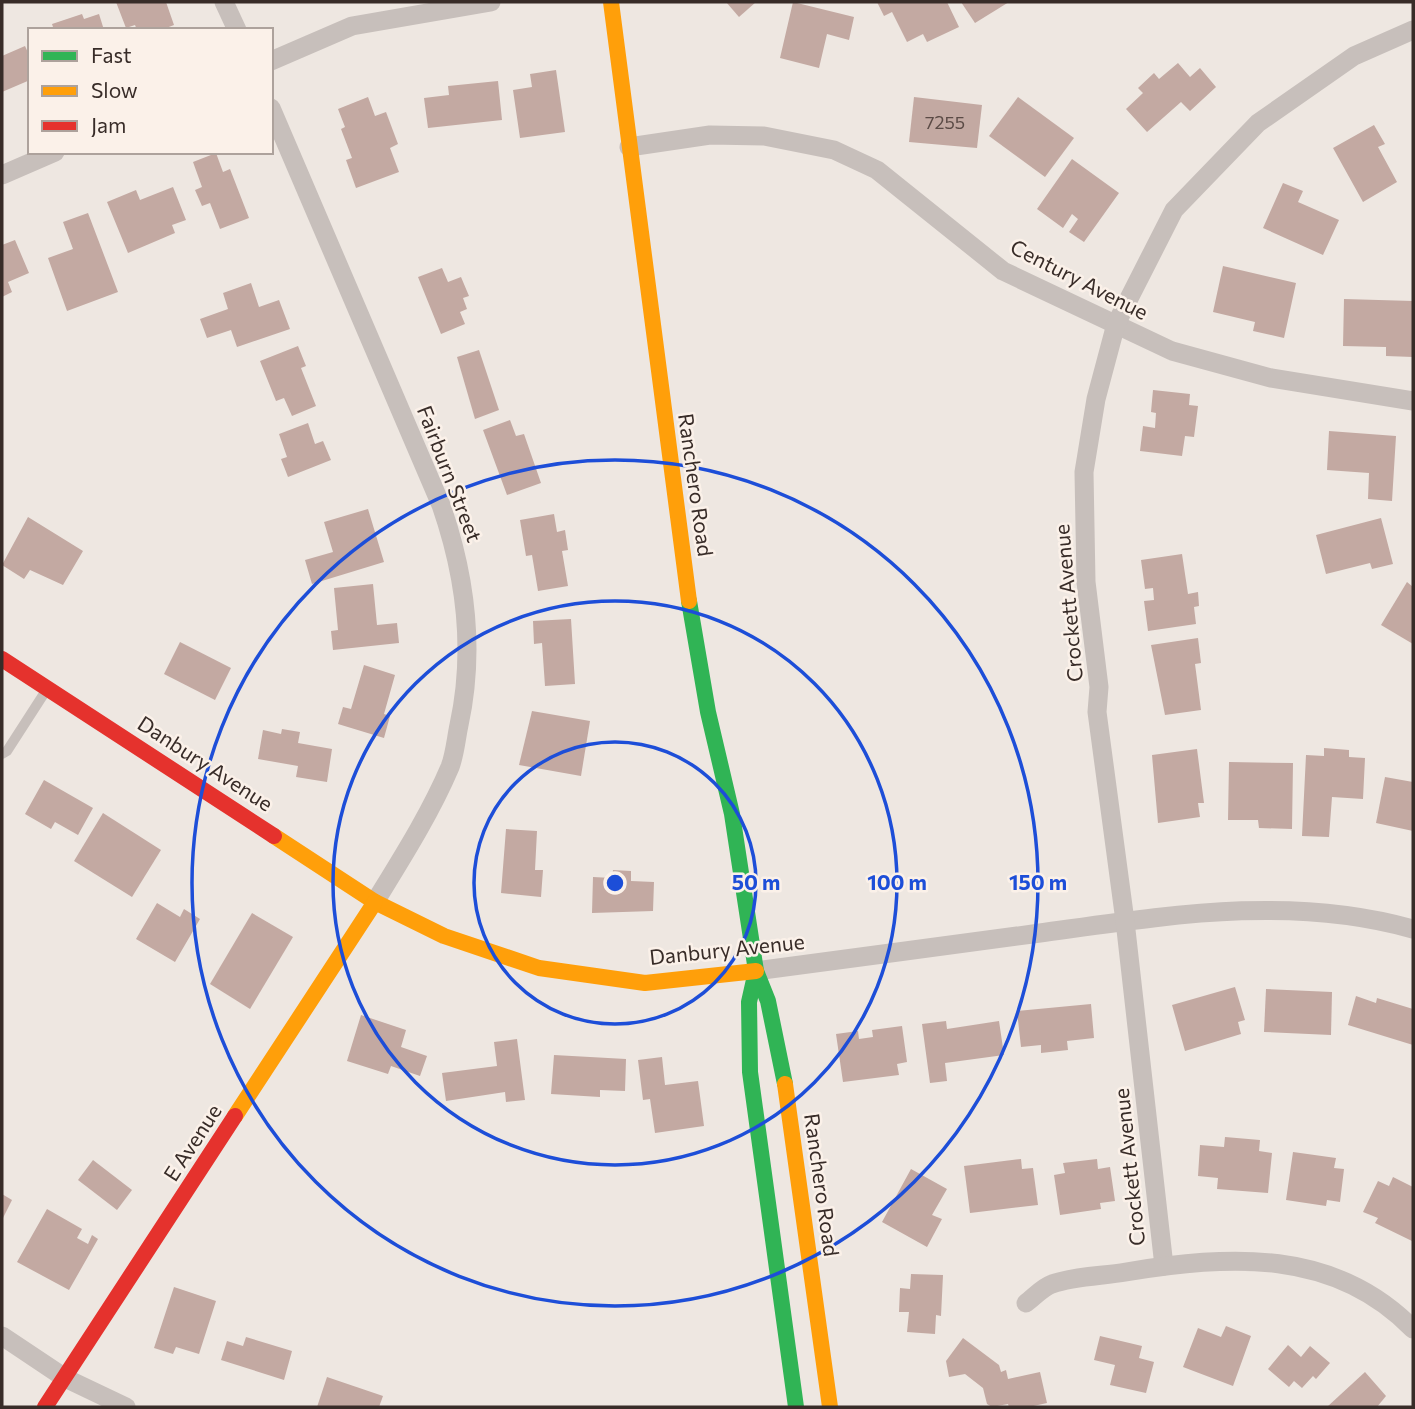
<svg xmlns="http://www.w3.org/2000/svg" width="1415" height="1409" viewBox="0 0 1415 1409" font-family="Commissioner,sans-serif">
  <rect width="100%" height="100%" fill="#eee7e1"/>
  <!-- building -->
  <g fill="#c3a9a2">
    <path d="M116,2H166L174,25L161,30H137L135,25L126,28Z"/>
    <path d="M726,2H756L739,17Z"/>
    <path d="M793,2L854,17L849,40L827,34L819,68L780,58Z"/>
    <path d="M877,2H947L959,27L927,42L923,34L907,42L892,12L884,16Z"/>
    <path d="M961,2H1009L975,23Z"/>
    <path d="M82,14L84,19L99,14L104,30H54L52,24Z"/>
    <path d="M25,46L30,57V80L2,92V56Z"/>
    <path d="M1178,63L1190,77L1200,68L1216,87L1190,111L1181,102L1147,132L1126,109L1143,93L1138,88L1154,73L1159,79Z"/>
    <path d="M556,70L565,132L520,138L513,90L532,87L530,74Z"/>
    <path d="M498,81L502,120L428,128L424,98L449,95L448,86Z"/>
    <path d="M368,97L375,116L386,112L398,144L390,148L399,172L356,188L346,160L352,158L341,129L345,127L338,109Z"/>
    <path d="M914,97L982,105L977,148L909,142Z"/>
    <path d="M1018,97L1074,138L1045,177L989,136Z"/>
    <path d="M1374,125L1385,144L1378,147L1397,182L1363,202L1333,148Z"/>
    <path d="M216,153L223,172L230,169L249,218L220,229L210,203L202,206L195,190L202,187L193,162Z"/>
    <path d="M1072,159L1119,193L1084,242L1069,232L1078,219L1072,214L1063,228L1037,209Z"/>
    <path d="M1283,183L1303,191L1298,202L1339,220L1323,255L1263,228Z"/>
    <path d="M173,187L186,220L172,225L175,233L128,253L107,202L136,190L140,200Z"/>
    <path d="M88,213L118,292L67,311L48,258L73,249L63,222Z"/>
    <path d="M15,240L29,273L8,282L12,292L2,297V245Z"/>
    <path d="M1223,266L1296,283L1284,338L1253,331L1255,322L1213,312Z"/>
    <path d="M442,268L448,282L461,277L469,296L463,298L467,309L460,312L465,324L441,334L418,277Z"/>
    <path d="M251,283L259,307L279,300L290,329L237,347L231,330L207,338L200,319L228,309L223,293Z"/>
    <path d="M1344,299L1413,301V357L1386,356V347L1343,346Z"/>
    <path d="M298,346L306,366L301,368L316,406L292,416L284,398L276,401L260,361Z"/>
    <path d="M479,350L499,410L475,419L457,357Z"/>
    <path d="M1153,390L1190,394L1189,405L1198,406L1194,437L1185,436L1182,456L1140,451L1143,426L1155,428L1156,413L1151,412Z"/>
    <path d="M510,420L516,436L524,434L541,483L507,495L483,430Z"/>
    <path d="M308,423L315,444L323,441L331,460L288,477L281,459L287,457L279,434Z"/>
    <path d="M1329,431L1396,436L1392,501L1368,499L1369,473L1327,470Z"/>
    <path d="M368,509L384,562L312,584L305,560L333,552L324,522Z"/>
    <path d="M554,514L557,532L565,530L568,550L562,551L568,586L538,591L532,555L526,556L520,520Z"/>
    <path d="M28,517L83,551L63,585L30,570L24,579L2,565Z"/>
    <path d="M1381,518L1393,564L1372,569L1370,563L1326,574L1316,535Z"/>
    <path d="M1182,554L1188,594L1198,592L1199,606L1194,607L1196,624L1148,631L1144,601L1154,600L1153,588L1145,589L1141,560Z"/>
    <path d="M1407,582L1413,587V644L1381,625Z"/>
    <path d="M373,584L377,625L397,623L399,643L333,650L331,631L338,630L334,588Z"/>
    <path d="M571,619L575,684L545,686L542,643L534,644L533,621Z"/>
    <path d="M1198,638L1201,663L1195,664L1201,710L1165,715L1151,645Z"/>
    <path d="M180,642L231,668L215,700L164,674Z"/>
    <path d="M364,665L395,675L384,714L390,716L384,738L338,724L343,707L351,709Z"/>
    <path d="M532,711L590,721L581,776L519,765Z"/>
    <path d="M282,729L300,732L298,743L332,749L327,782L296,777L298,766L258,759L263,730L281,734Z"/>
    <path d="M1324,748L1349,750V757L1365,758L1363,799L1332,797L1329,837L1302,836L1306,755L1324,756Z"/>
    <path d="M1197,749L1204,803H1198L1200,817L1158,823L1152,755Z"/>
    <path d="M1229,762L1293,763L1292,829L1259,828L1258,820H1228Z"/>
    <path d="M1385,777L1413,782V831L1376,823Z"/>
    <path d="M44,780L93,808L78,835L55,822L51,829L25,814Z"/>
    <path d="M103,813L161,850L132,897L74,861Z"/>
    <path d="M506,829L537,831L535,870H543L541,897L501,893Z"/>
    <path d="M613,870L631,871V881L654,882L653,911L592,913L593,877L612,878Z"/>
    <path d="M157,903L180,917L184,909L200,919L175,962L136,939Z"/>
    <path d="M252,913L293,937L250,1009L210,984Z"/>
    <path d="M1235,987L1245,1020L1238,1022L1241,1034L1185,1051L1172,1005Z"/>
    <path d="M1266,989L1332,992L1331,1035L1264,1032Z"/>
    <path d="M1356,996L1376,1003L1377,998L1413,1009V1045L1348,1025Z"/>
    <path d="M1091,1004L1094,1038L1067,1041L1068,1050L1041,1053V1045L1021,1047L1017,1011Z"/>
    <path d="M361,1015L406,1030L401,1047L427,1056L420,1076L391,1066L388,1074L347,1061Z"/>
    <path d="M946,1021L947,1029L999,1021L1004,1055L945,1063L947,1081L930,1083L922,1024Z"/>
    <path d="M902,1026L907,1062L897,1064L899,1075L843,1082L836,1034L858,1031L859,1039L873,1037L872,1030Z"/>
    <path d="M517,1039L525,1100L506,1102L505,1092L446,1101L442,1073L497,1066L494,1042Z"/>
    <path d="M554,1055L626,1059L625,1091L600,1090V1097L551,1094Z"/>
    <path d="M662,1057L665,1085L698,1081L704,1126L655,1133L650,1099L643,1100L638,1060Z"/>
    <path d="M1225,1137L1260,1140L1259,1151L1272,1153L1268,1193L1217,1189L1218,1178L1198,1176L1200,1145L1224,1147Z"/>
    <path d="M1293,1152L1336,1158L1334,1168L1344,1169L1340,1202L1327,1200L1326,1206L1286,1200Z"/>
    <path d="M1021,1159L1022,1169L1033,1168L1038,1205L970,1213L964,1166Z"/>
    <path d="M1097,1159L1098,1169L1110,1167L1115,1201L1100,1203L1101,1209L1060,1215L1054,1175L1065,1173L1063,1163Z"/>
    <path d="M93,1160L132,1190L117,1210L78,1180Z"/>
    <path d="M911,1169L947,1189L932,1215L942,1219L927,1247L882,1222Z"/>
    <path d="M1393,1177L1413,1187L1412,1241L1375,1223L1378,1218L1363,1212L1378,1181L1389,1186Z"/>
    <path d="M2,1194L12,1200L2,1220Z"/>
    <path d="M47,1209L82,1229L77,1238L88,1244L92,1235L98,1239L69,1290L17,1262Z"/>
    <path d="M911,1274L943,1275L941,1316L936,1315L935,1334L907,1332L909,1312H899L900,1288L910,1289Z"/>
    <path d="M174,1287L216,1301L199,1354L176,1347L173,1354L154,1348Z"/>
    <path d="M1226,1326L1251,1336L1233,1386L1183,1367L1198,1328L1221,1337Z"/>
    <path d="M1100,1336L1142,1346L1139,1358L1154,1362L1146,1393L1110,1385L1115,1365L1094,1360Z"/>
    <path d="M246,1337L292,1351L284,1380L221,1360L227,1341L243,1346Z"/>
    <path d="M963,1338L999,1365L1001,1372L1006,1370L1008,1379L1040,1372L1047,1403L1029,1407H1009L1008,1404L992,1407L987,1404L983,1388L965,1374L949,1377L946,1361Z"/>
    <path d="M1288,1345L1301,1357L1310,1346L1330,1363L1316,1379L1313,1376L1302,1388L1294,1381L1289,1387L1268,1369Z"/>
    <path d="M1365,1372L1386,1396L1377,1407H1327Z"/>
    <path d="M327,1377L383,1396L379,1407H317Z"/>
  </g>
  <g fill="none" stroke-linecap="round" stroke-linejoin="round">
    <!-- lane -->
    <path stroke="#c7bfbb" stroke-width="10" d="M2,754L7,751L47,689"/>
    <!-- street -->
    <g stroke="#c7bfbb" stroke-width="19">
      <path d="M224,2L237,30"/>
      <path d="M271,61L352,26L491,2"/>
      <path d="M271,108L441,505C466,577 475,651 459,725C456,739 455,754 450,767C430,814 402,858 375,902"/>
      <path d="M629,147L710,135L764,136L834,150L877,170L1003,271L1172,351L1271,378L1413,401"/>
      <path d="M2,175L55,152"/>
      <path d="M756,971C851,958 945,946 1040,933C1164,916 1290,894 1413,929"/>
      <path d="M1164,1266L1125,921L1097,712L1099,687L1086,582L1084,472L1096,399L1116,324L1174,210L1258,123L1354,56L1413,30"/>
      <path d="M1026,1303C1034,1297 1043,1287 1052,1284C1074,1276 1103,1276 1126,1272C1229,1255 1334,1248 1413,1329"/>
      <path d="M2,1336L65,1378L126,1407"/>
    </g>
    <!-- fast -->
    <g stroke="#30b455" stroke-width="16">
      <path d="M689,601L708,712L732,814L756,971L768,1001L785,1084"/>
      <path d="M756,971L749,1002L750,1072L796,1407"/>
    </g>
    <!-- slow -->
    <g stroke="#ff9f0a" stroke-width="16">
      <path d="M611,2L689,601"/>
      <path d="M274,836L375,902L444,936L539,968L645,983L756,971"/>
      <path d="M785,1084L830,1407"/>
      <path d="M235,1116L375,902"/>
    </g>
    <!-- jam -->
    <g stroke="#e5322d" stroke-width="16">
      <path d="M2,659L274,836"/>
      <path d="M45,1407L235,1116"/>
    </g>
  </g>
  <!-- distance rings -->
  <g fill="none" stroke="#1d4ed8" stroke-width="3.5">
    <circle cx="615" cy="883" r="141"/>
    <circle cx="615" cy="883" r="282"/>
    <circle cx="615" cy="883" r="423"/>
  </g>
  <g text-anchor="middle" stroke-width="5" stroke-linejoin="round" paint-order="stroke">
    <!-- number labels -->
    <g font-size="18" fill="#5b4b46">
      <text x="945" y="129">7255</text>
    </g>
    <!-- street labels -->
    <g font-size="21" fill="#382c28" stroke="#fbf1e9">
      <text transform="translate(1079 280) rotate(27)" y="7">Century Avenue</text>
      <text transform="translate(449 474) rotate(69)" y="7">Fairburn Street</text>
      <text transform="translate(695 485) rotate(82)" y="7">Ranchero Road</text>
      <text transform="translate(1069 603) rotate(-95)" y="7">Crockett Avenue</text>
      <text transform="translate(205 764) rotate(33)" y="7">Danbury Avenue</text>
      <text transform="translate(727 950) rotate(-6)" y="7">Danbury Avenue</text>
      <text transform="translate(193 1143) rotate(-57)" y="7">E Avenue</text>
      <text transform="translate(1130 1167) rotate(-96)" y="7">Crockett Avenue</text>
      <text transform="translate(821 1185) rotate(82)" y="7">Ranchero Road</text>
    </g>
  </g>
  <circle cx="615" cy="883" r="10" fill="#1d4ed8" stroke="#fbf1e9" stroke-width="3.5"/>
  <g font-size="21" text-anchor="middle" font-weight="bold" fill="#1d4ed8" stroke="#fbf1e9" stroke-width="5" stroke-linejoin="round" paint-order="stroke">
    <text x="756" y="890">50 m</text>
    <text x="897" y="890">100 m</text>
    <text x="1038" y="890">150 m</text>
  </g>
  <!-- border -->
  <rect width="1415" height="1409" fill="none" stroke="#382c28" stroke-width="7"/>
  <!-- legend -->
  <rect x="28" y="28" width="245" height="126" fill="#fbf1e9" stroke="#ada29c" stroke-width="2"/>
  <rect x="42" y="51" width="35" height="10" fill="#30b455" stroke="#ada29c" stroke-width="2"/>
  <text x="91" y="63" font-size="21" fill="#382c28">Fast</text>
  <rect x="42" y="86" width="35" height="10" fill="#ff9f0a" stroke="#ada29c" stroke-width="2"/>
  <text x="91" y="98" font-size="21" fill="#382c28">Slow</text>
  <rect x="42" y="121" width="35" height="10" fill="#e5322d" stroke="#ada29c" stroke-width="2"/>
  <text x="91" y="133" font-size="21" fill="#382c28">Jam</text>
</svg>
